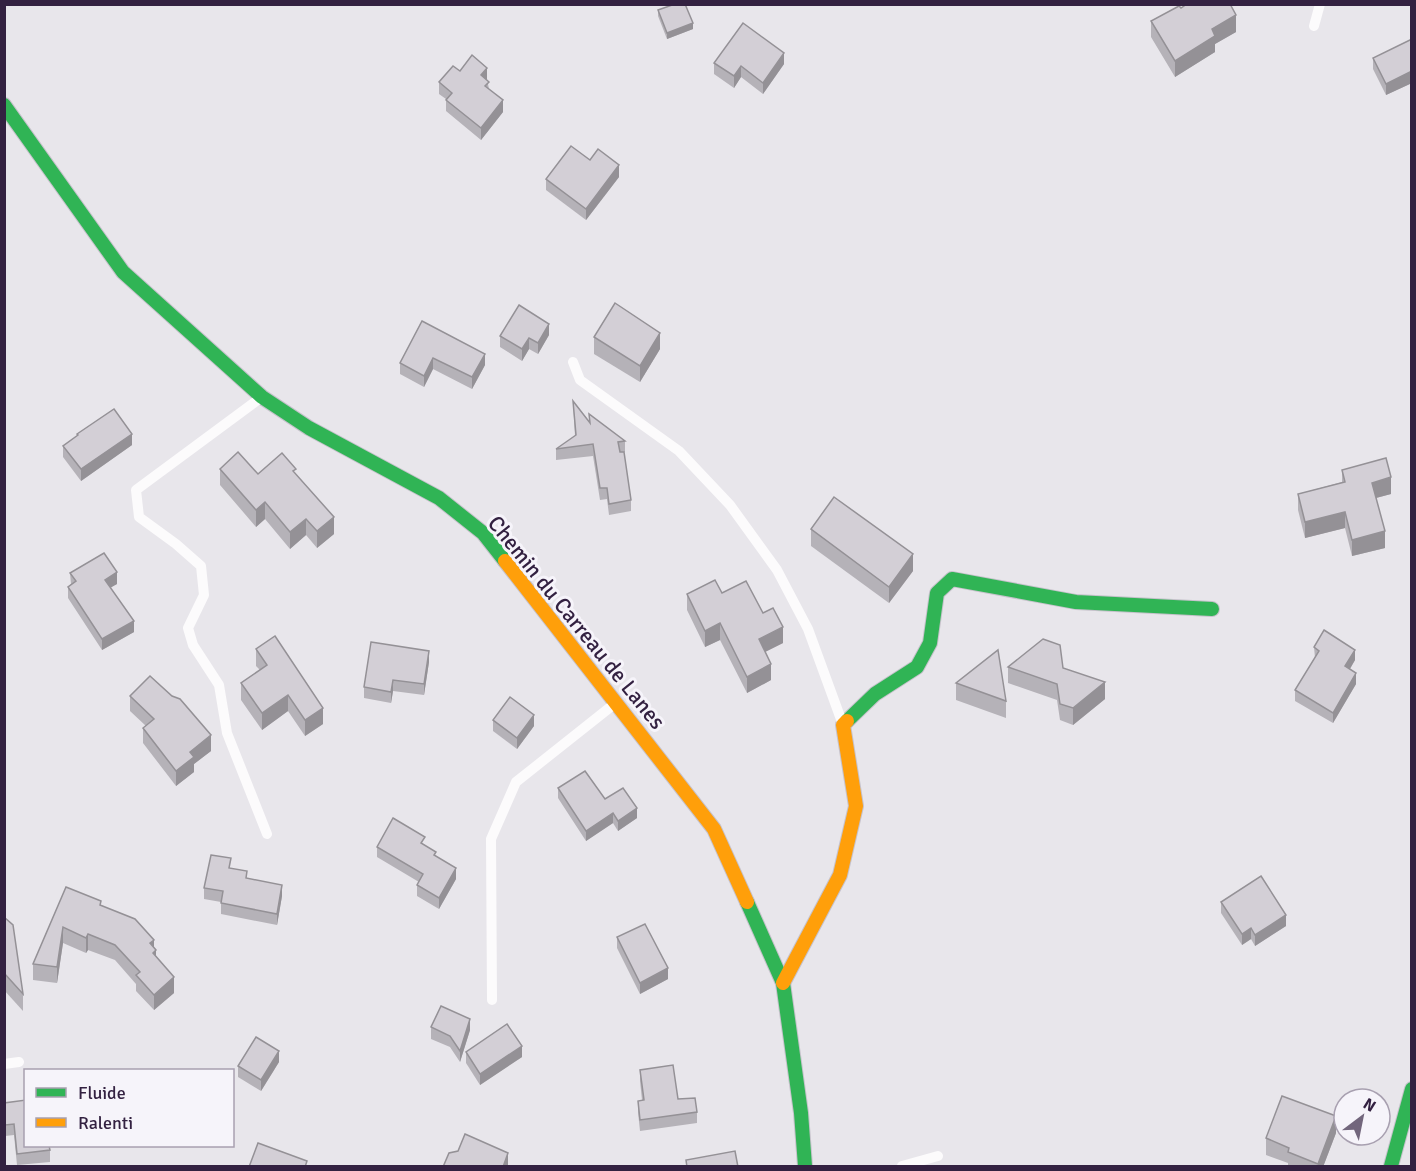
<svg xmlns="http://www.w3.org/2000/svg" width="1416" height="1171" viewBox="0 0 1416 1171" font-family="Signika,sans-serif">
  <rect width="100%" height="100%" fill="#e8e6eb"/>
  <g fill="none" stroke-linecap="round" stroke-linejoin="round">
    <!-- fast casing -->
    <g stroke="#c6c2cb" stroke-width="16">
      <g id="fast">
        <path d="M4,105L123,272L262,397L309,428L439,498L483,533L505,561"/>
        <path d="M847,721L875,694L917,667L930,643L937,593L952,579L1076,602L1212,609"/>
        <path d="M747,902L783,983L801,1113L805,1166"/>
        <path d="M1391,1166L1412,1089"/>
      </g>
    </g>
    <!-- slow casing -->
    <g stroke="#c6c2cb" stroke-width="16">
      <g id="slow">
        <path d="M505,561L714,829L747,902"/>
        <path d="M783,983L840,875L856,806L843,725L847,721"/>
      </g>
    </g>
    <!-- lane -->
    <g stroke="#fcfbfc" stroke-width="10">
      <path d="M1314,26L1320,4"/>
      <path d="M573,362L580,380L679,451L730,505L777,570L808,629L842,722"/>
      <path d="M259,399L136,490L139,517L176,544L201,566L204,595L188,628L193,645L219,685L227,733L267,834"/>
      <path d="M492,1000L491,839L516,782L613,705"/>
      <path d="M4,1064L19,1062"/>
      <path d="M902,1166L938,1156"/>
    </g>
    <!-- fast -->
    <use href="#fast" stroke="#30b455" stroke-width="14"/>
    <!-- slow -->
    <use href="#slow" stroke="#ff9f0a" stroke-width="14"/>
  </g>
  <!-- wall -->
  <g fill="#b5b2b8">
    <path d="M1181,8L1236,32L1215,44V52L1175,77L1151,37V21Z"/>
    <path d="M658,10L693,29L667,39L658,16Z"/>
    <path d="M1412,39V83L1386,95L1373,69V58Z"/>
    <path d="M714,63L784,64L763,94L741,77L734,88L714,74Z"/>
    <path d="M460,71L487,79L489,89L503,112L481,140L446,111V99L439,94V82Z"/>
    <path d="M590,160L619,177L586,220L546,190V179Z"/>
    <path d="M422,321L485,365L472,389L433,369L424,387L400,374V363Z"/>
    <path d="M549,335L538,354L529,349L522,361L500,347V336Z"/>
    <path d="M594,337L660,349L640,382L594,354Z"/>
    <path d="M573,401L589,421V414L625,441V452H624L631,500V511L609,515L607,499L600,500L593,456L556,460V449L575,436Z"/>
    <path d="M77,434L132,445L81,481L63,457V446L77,436Z"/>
    <path d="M220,469L258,474L296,475L334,534L317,548L306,535L290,549L265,519L256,527L220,485Z"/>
    <path d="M1342,470L1391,494L1376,498L1385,548L1352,556L1345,528L1305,538L1298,510V494L1342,482Z"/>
    <path d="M811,529L913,571L889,603L811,546Z"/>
    <path d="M70,573L117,584L110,587L134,632L102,650L68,598V587L71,584Z"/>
    <path d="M722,593L763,613L783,643L765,652L771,680L747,693L720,640L705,647L687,610V594Z"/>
    <path d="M1314,647L1355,660L1350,669L1356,684L1333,723L1295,701V690L1315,658Z"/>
    <path d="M256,649L323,724L305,736L288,711L262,730L241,700V683L260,670L256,666Z"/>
    <path d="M429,662L424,695L393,691L391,703L364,698V687Z"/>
    <path d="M1008,667L1063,668L1105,699L1073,725L1060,720L1057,700L1008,683Z"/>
    <path d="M956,683L1006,701V718L956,700Z"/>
    <path d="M130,696L211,751L194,764V772L176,786L143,743V728L146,726L130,711Z"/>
    <path d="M493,720L534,726L517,749L493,731Z"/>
    <path d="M558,788L605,799L637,818L618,831L613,823L586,841L558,798Z"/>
    <path d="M425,845L456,879L439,909L417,896V885L419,882L377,857V847Z"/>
    <path d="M231,868L247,878L282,896L277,925L221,914V902L204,899V888Z"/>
    <path d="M66,887L101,905L154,948L156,956L174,993L154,1010L136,991V984L115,960L88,950L86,953L63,943L57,983L33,980V964Z"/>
    <path d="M1221,902L1286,926L1255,946L1251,939L1242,945L1221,913Z"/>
    <path d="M4,917L23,994V1011L4,990Z"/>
    <path d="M617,937L668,979L640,994L617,948Z"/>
    <path d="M431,1027L470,1030L460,1062L450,1047L431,1039Z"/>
    <path d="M466,1052L522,1057L480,1085L466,1063Z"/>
    <path d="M279,1062L261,1091L238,1077V1066Z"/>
    <path d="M640,1070L697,1112V1123L640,1131L638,1112V1101L642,1100L640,1081Z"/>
    <path d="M4,1103L50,1150V1162L17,1165L14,1135L5,1136Z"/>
    <path d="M1336,1133L1323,1167H1288V1163L1266,1155V1138Z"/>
  </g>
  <!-- shaded-wall -->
  <g fill="#949196">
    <path d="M1236,15V32L1215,44V52L1175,77V61L1212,29Z"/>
    <path d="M693,23V29L667,39V33Z"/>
    <path d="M784,53V64L763,94V83Z"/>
    <path d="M741,66V77L734,88V76Z"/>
    <path d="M487,68V79L481,87V75Z"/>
    <path d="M1412,71V83L1386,95V84Z"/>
    <path d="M503,100V112L481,140V128Z"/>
    <path d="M619,165V177L586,220V209Z"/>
    <path d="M549,324V335L538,354V343Z"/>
    <path d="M660,333V349L640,382V366Z"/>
    <path d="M529,338V349L522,361V349Z"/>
    <path d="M485,354V365L472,389V377Z"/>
    <path d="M433,358V369L424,387V376Z"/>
    <path d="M132,434V445L81,481V469Z"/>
    <path d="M1391,477V494L1372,499V483Z"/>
    <path d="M265,502V519L256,527V510Z"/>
    <path d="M1345,512V528L1305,538V522Z"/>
    <path d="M334,517V534L317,548V531Z"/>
    <path d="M306,519V535L290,549V532Z"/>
    <path d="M1385,531V548L1352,556V540Z"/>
    <path d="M913,554V571L889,603V587Z"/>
    <path d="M117,572V584L105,591V580Z"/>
    <path d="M134,621V632L102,650V639Z"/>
    <path d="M720,623V640L705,647V631Z"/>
    <path d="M783,627V643L759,655V639Z"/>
    <path d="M1355,650V660L1345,677V666Z"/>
    <path d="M429,651V662L424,695V684Z"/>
    <path d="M771,664V680L747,693V677Z"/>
    <path d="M1356,673V684L1333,723V713Z"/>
    <path d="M393,680V691L391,703V692Z"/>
    <path d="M1105,682V699L1073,725V708Z"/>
    <path d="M288,695V711L262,730V713Z"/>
    <path d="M323,708V724L305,736V720Z"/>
    <path d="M534,715V726L517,749V738Z"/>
    <path d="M211,735V751L194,764V772L176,786V771L190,752Z"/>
    <path d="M637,808V818L618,831V821Z"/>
    <path d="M613,813V823L586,841V831Z"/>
    <path d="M456,868V879L439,909V898Z"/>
    <path d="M282,885V896L277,925V914Z"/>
    <path d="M1286,915V926L1255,946V935Z"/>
    <path d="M63,927V943L57,983V967Z"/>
    <path d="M1251,928V939L1242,945V934Z"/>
    <path d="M88,934V950L86,953V938Z"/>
    <path d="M154,940V952L156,950V966L150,943Z"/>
    <path d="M668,968V979L640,994V983Z"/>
    <path d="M174,977V993L154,1010V995Z"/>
    <path d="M470,1019V1030L460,1062V1051Z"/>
    <path d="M522,1046V1057L480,1085V1074Z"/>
    <path d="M279,1051V1062L261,1091V1080Z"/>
    <path d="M1336,1116V1133L1323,1167H1318V1164Z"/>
    <path d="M508,1153V1167H503Z"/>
  </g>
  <!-- building -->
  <g fill="#d3cfd6" stroke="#949196" stroke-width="1.5">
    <path d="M675,4H685L693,23L667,33L658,10Z"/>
    <path d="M1187,4H1230L1236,15L1212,29L1215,36L1175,61L1151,21L1179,6L1181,8Z"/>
    <path d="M743,23L784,53L763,83L741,66L734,76L714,63Z"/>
    <path d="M1412,39V71L1386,84L1373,58Z"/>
    <path d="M472,55L487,68L481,75L489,82L485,86L503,100L481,128L446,100L452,93L439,82L453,66L460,71Z"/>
    <path d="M571,146L590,160L598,149L619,165L586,209L546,179Z"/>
    <path d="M615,303L660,333L640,366L594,337Z"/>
    <path d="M519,305L549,324L538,343L529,338L522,349L500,336Z"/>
    <path d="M422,321L485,354L472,377L433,358L424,376L400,363Z"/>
    <path d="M573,401L590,423L589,414L625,441L618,442L620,452H624L631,500L609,504L607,488H600L593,444L556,449L576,435Z"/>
    <path d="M114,409L132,434L81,469L63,446L78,435L77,434Z"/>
    <path d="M238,452L258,474L282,453L296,469L293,471L334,517L317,531L306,519L290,532L265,502L256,510L220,469Z"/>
    <path d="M1386,458L1391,477L1372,483L1385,531L1352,540L1345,512L1305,522L1298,494L1345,482L1342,470Z"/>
    <path d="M834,497L913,554L889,587L811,529Z"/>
    <path d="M104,553L117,572L105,580L134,621L102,639L68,587L76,581L70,573Z"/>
    <path d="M715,580L722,593L746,581L763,613L773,608L783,627L759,639L771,664L747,677L720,623L705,631L687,594Z"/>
    <path d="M1324,630L1355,650L1345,666L1356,673L1333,713L1295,690L1319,651L1314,647Z"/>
    <path d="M275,636L323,708L305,720L288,695L262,713L241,683L267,665L256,649Z"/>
    <path d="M1043,639L1060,645L1063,668L1105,682L1073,708L1060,704L1057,684L1008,667Z"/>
    <path d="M371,642L429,651L424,684L393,680L391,692L364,687Z"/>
    <path d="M998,650L1006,701L956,683Z"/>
    <path d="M150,676L172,696L180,699L211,735L190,752L194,757L176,771L143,728L154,719L130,696Z"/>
    <path d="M510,697L534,715L517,738L493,720Z"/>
    <path d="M585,771L605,799L623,788L637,808L618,821L613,813L586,831L558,788Z"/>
    <path d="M393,818L425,837L421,843L436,852L434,855L456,868L439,898L417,885L423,874L377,847Z"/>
    <path d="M211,855L231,858L229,868L247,871L246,878L282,885L277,914L221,903L223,891L204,888Z"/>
    <path d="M1261,876L1286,915L1255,935L1251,928L1242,934L1221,902Z"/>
    <path d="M66,887L101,901L100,905L135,919L154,940L150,943L156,950L153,953L174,977L154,995L136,975L140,972L115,945L88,934L86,938L63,927L57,967L33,964Z"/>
    <path d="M4,917L13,925L23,994L4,973Z"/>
    <path d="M645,924L668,968L640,983L617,937Z"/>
    <path d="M441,1006L470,1019L460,1051L450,1036L431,1027Z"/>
    <path d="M507,1024L522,1046L480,1074L466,1052Z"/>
    <path d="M256,1037L279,1051L261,1080L238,1066Z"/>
    <path d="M673,1065L678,1099L695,1098L697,1112L640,1120L638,1101L644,1100L640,1070Z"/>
    <path d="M1282,1096L1336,1116L1318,1164L1288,1152L1289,1148L1266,1138Z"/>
    <path d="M26,1100V1146H49L50,1150L17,1154L14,1124L5,1125L4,1103Z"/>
    <path d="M465,1134L508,1153L503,1167H443L449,1153L458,1151Z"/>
    <path d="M258,1143L307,1161L305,1167H249Z"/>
    <path d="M735,1151L738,1167H687L686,1160Z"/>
  </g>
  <g text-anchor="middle" stroke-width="6" stroke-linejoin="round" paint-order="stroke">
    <!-- street labels -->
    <g font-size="22" fill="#332141" stroke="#f6f4fa">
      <text transform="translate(577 622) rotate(51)" y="8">Chemin du Carreau de Lanes</text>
    </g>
  </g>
  <!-- border -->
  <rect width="1416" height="1171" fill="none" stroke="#332141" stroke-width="12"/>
  <!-- legend -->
  <rect x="24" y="1069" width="210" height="78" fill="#f6f4fa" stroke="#a8a0b0" stroke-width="1.5"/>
  <rect x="36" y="1088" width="30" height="9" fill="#30b455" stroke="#a8a0b0" stroke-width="1.5"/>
  <text x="78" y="1099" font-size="18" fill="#332141">Fluide</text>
  <rect x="36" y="1118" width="30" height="9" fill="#ff9f0a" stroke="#a8a0b0" stroke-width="1.5"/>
  <text x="78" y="1129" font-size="18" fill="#332141">Ralenti</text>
  <!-- north arrow -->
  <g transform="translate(1362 1117) rotate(32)"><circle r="28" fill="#f6f4fa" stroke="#a8a0b0" stroke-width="1.5"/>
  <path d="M0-4.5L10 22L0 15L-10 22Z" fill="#72667c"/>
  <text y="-9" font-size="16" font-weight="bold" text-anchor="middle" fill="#332141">N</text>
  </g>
</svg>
